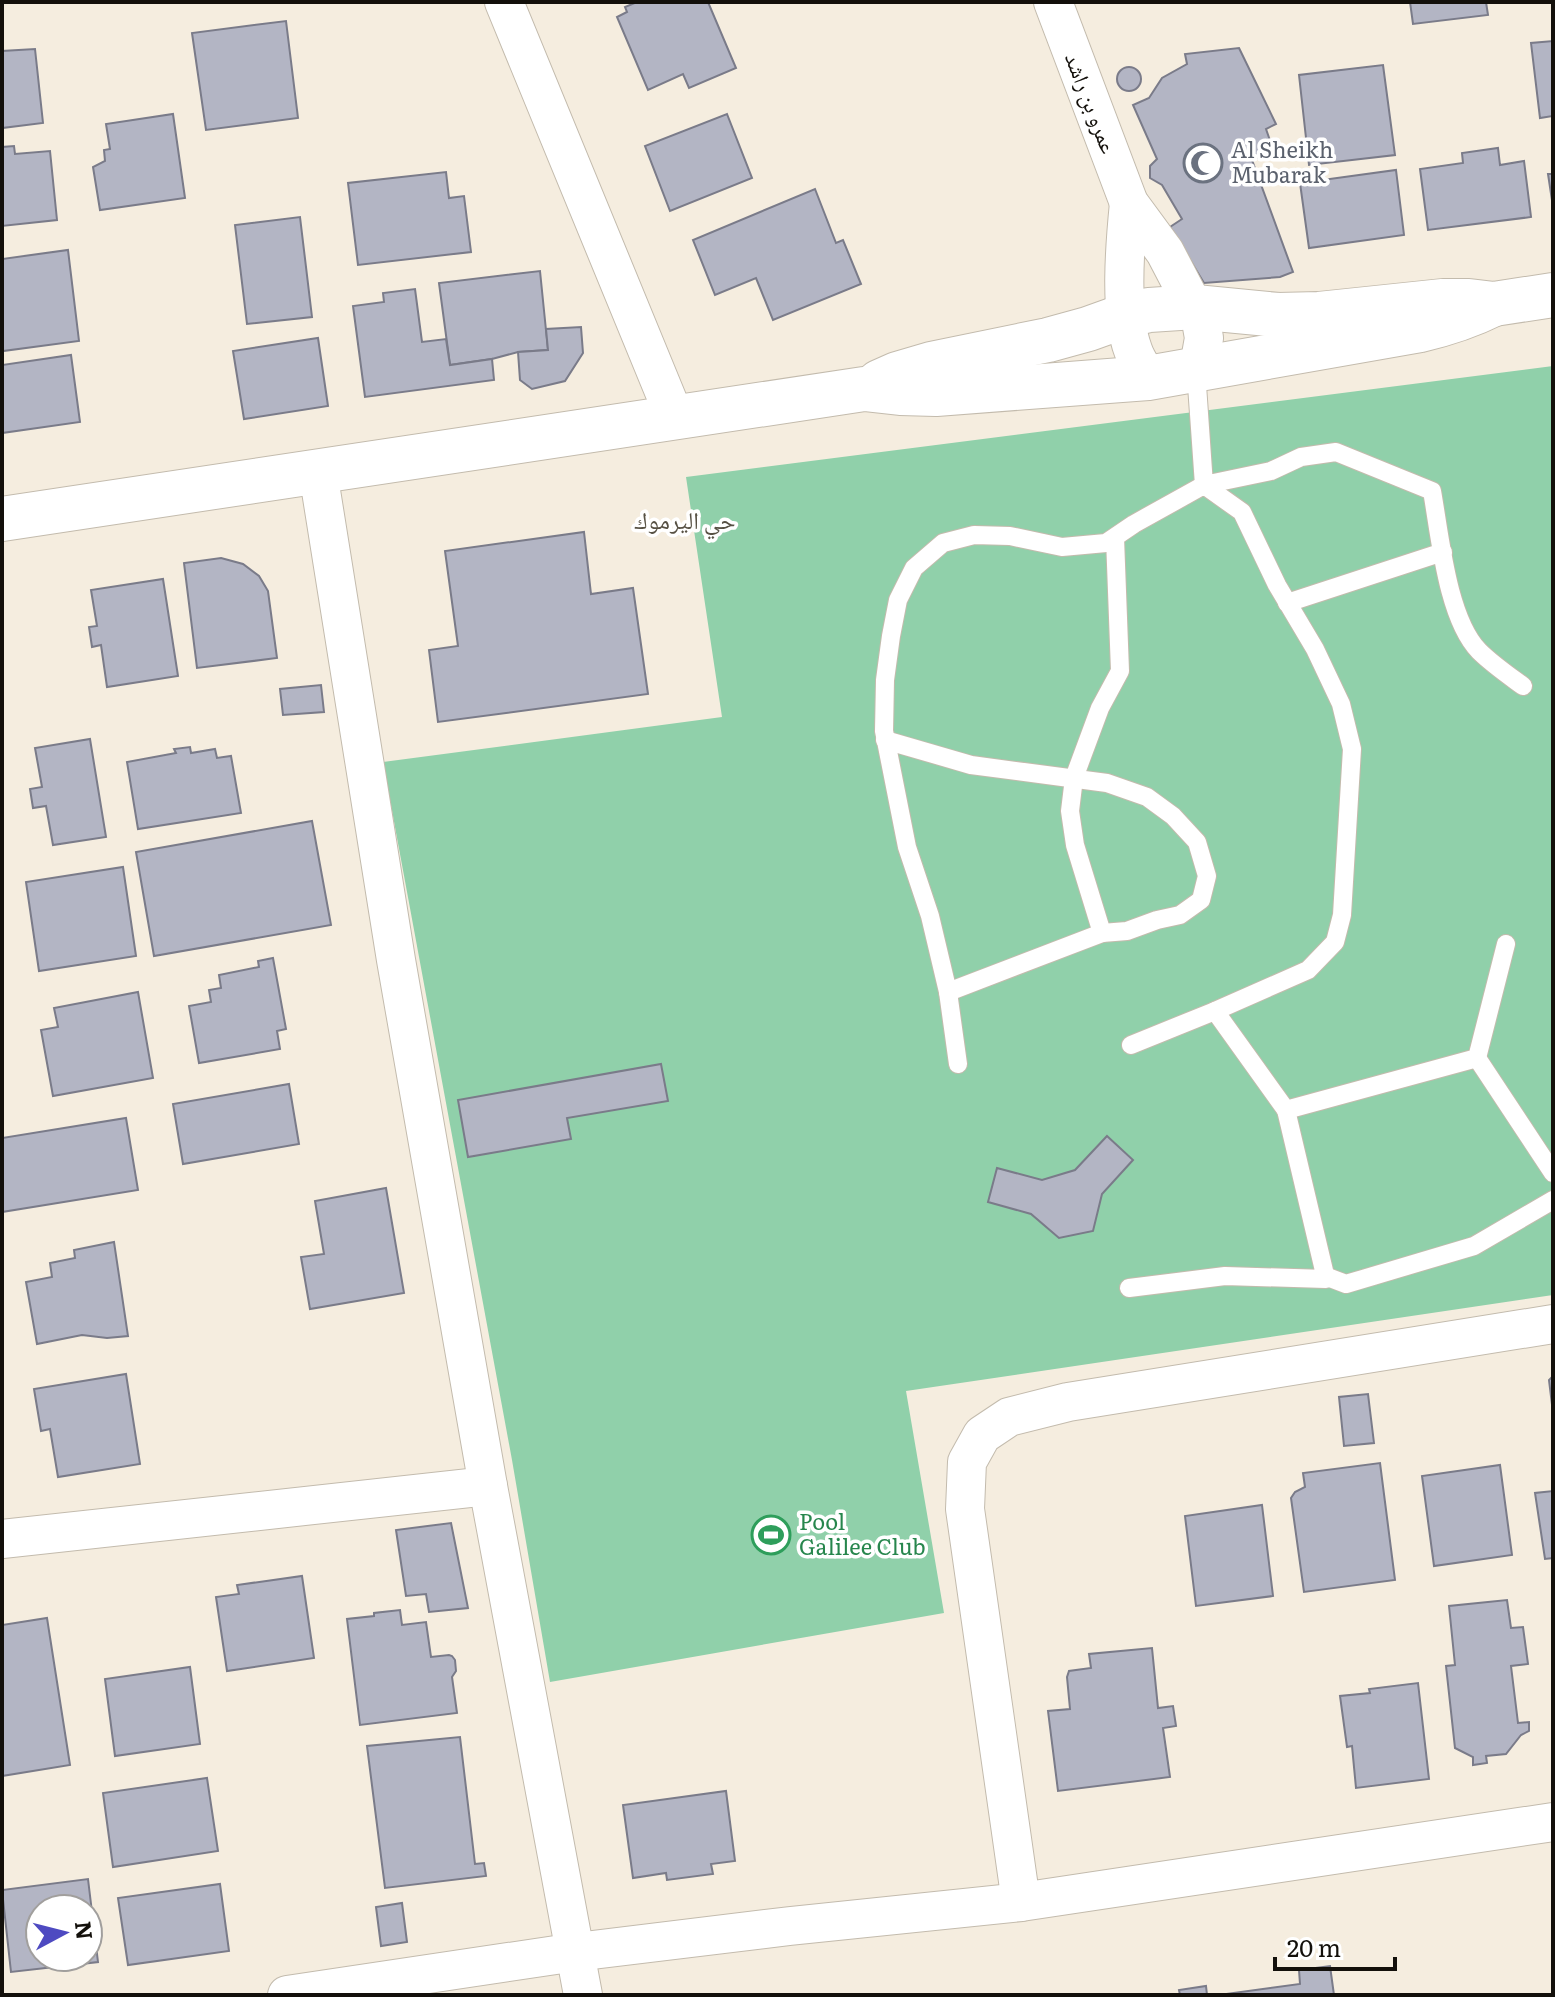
<svg xmlns="http://www.w3.org/2000/svg" width="1555" height="1997" viewBox="0 0 1555 1997" font-family="Literata,'Noto Naskh Arabic',serif">
  <rect width="100%" height="100%" fill="#f5eddf"/>
  <!-- green -->
  <path fill="#90d0aa" d="M1553,366V1295L906,1391L944,1613L550,1682L512,1460L383,762L722,717L686,477Z"/>
  <!-- building -->
  <g fill="#b3b5c4" stroke="#7a7b89" stroke-width="2" fill-rule="evenodd">
    <path d="M637,2H708L736,68L689,88L683,74L648,90L617,17L627,12L625,7Z"/>
    <path d="M1410,2H1486L1488,15L1413,24Z"/>
    <path d="M286,21L298,118L206,130L192,33Z"/>
    <path d="M1553,41V116L1540,118L1531,43Z"/>
    <path d="M1239,48L1276,124L1266,129L1274,152L1252,160L1293,272L1280,277L1204,283L1170,227L1182,219L1162,185L1150,178V166L1157,159L1133,105L1149,98L1162,78L1187,64L1185,54Z"/>
    <path d="M35,49L43,123L2,128V51Z"/>
    <path d="M1383,65L1395,155L1309,165L1299,75Z"/>
    <circle cx="1129" cy="79" r="12"/>
    <path d="M173,114L185,198L100,210L93,167L105,161L104,150L110,149L106,124Z"/>
    <path d="M727,114L752,178L670,211L645,146Z"/>
    <path d="M14,146L15,154L50,151L57,220L2,226V147Z"/>
    <path d="M1498,148L1500,165L1524,161L1531,217L1428,230L1420,169L1463,163L1462,153Z"/>
    <path d="M1396,170L1404,235L1309,248L1300,183Z"/>
    <path d="M446,172L449,198L464,196L471,252L358,265L348,183Z"/>
    <path d="M1548,174H1553V207Z"/>
    <path d="M815,189L836,243L843,240L861,284L773,320L756,278L715,295L693,240Z"/>
    <path d="M300,217L312,317L247,324L235,225Z"/>
    <path d="M68,250L79,341L3,351L2,259Z"/>
    <path d="M540,271L548,350L518,352L492,359L450,365L439,283Z"/>
    <path d="M415,289L422,342L446,339L450,365L492,359L494,380L365,397L353,306L384,302L383,293Z"/>
    <path d="M581,327L583,353L565,381L532,389L520,380L518,352L548,350L546,329Z"/>
    <path d="M318,338L328,406L244,419L233,351Z"/>
    <path d="M71,355L80,422L2,433V365Z"/>
    <path d="M584,532L591,594L633,588L648,694L438,722L429,650L458,646L445,551Z"/>
    <path d="M221,558L243,564L259,576L268,591L277,658L197,668L184,563Z"/>
    <path d="M163,579L178,676L107,687L101,645L92,647L89,627L97,626L91,590Z"/>
    <path d="M321,685L324,712L283,715L280,689Z"/>
    <path d="M90,739L106,837L53,845L46,806L33,808L30,789L42,787L35,748Z"/>
    <path d="M190,747L191,753L215,749L217,758L231,756L241,813L138,829L127,762L176,753L174,749Z"/>
    <path d="M312,821L331,925L154,956L136,852Z"/>
    <path d="M123,867L136,956L39,971L26,882Z"/>
    <path d="M273,958L286,1029L277,1031L280,1049L199,1063L189,1006L211,1002L209,990L221,988L219,975L259,967L258,961Z"/>
    <path d="M138,992L153,1078L53,1096L41,1030L58,1027L54,1008Z"/>
    <path d="M661,1064L668,1101L567,1118L571,1139L468,1157L458,1100Z"/>
    <path d="M289,1084L299,1144L183,1164L173,1104Z"/>
    <path d="M126,1118L138,1190L2,1212V1138Z"/>
    <path d="M1107,1136L1133,1160L1102,1194L1093,1231L1059,1238L1031,1214L988,1202L997,1168L1042,1180L1075,1170Z"/>
    <path d="M386,1188L404,1293L310,1309L301,1257L324,1254L315,1201Z"/>
    <path d="M114,1242L128,1336L107,1338L82,1335L37,1344L26,1282L52,1277L50,1263L75,1258L74,1250Z"/>
    <path d="M126,1374L140,1464L58,1477L50,1429L41,1431L34,1389Z"/>
    <path d="M1553,1376V1413L1549,1380Z"/>
    <path d="M1368,1394L1374,1443L1344,1446L1339,1397Z"/>
    <path d="M1380,1463L1395,1580L1304,1592L1291,1498L1295,1492L1305,1487L1303,1473Z"/>
    <path d="M1500,1465L1512,1555L1434,1566L1422,1476Z"/>
    <path d="M1553,1491V1558L1545,1559L1535,1493Z"/>
    <path d="M1262,1505L1273,1596L1196,1606L1185,1516Z"/>
    <path d="M451,1523L468,1608L429,1612L426,1594L406,1596L396,1530Z"/>
    <path d="M302,1576L314,1658L227,1671L216,1597L239,1594L237,1585Z"/>
    <path d="M1507,1600L1511,1628L1523,1627L1528,1664L1511,1666L1518,1723L1529,1722V1731L1521,1735L1506,1754L1486,1756L1487,1763L1473,1765V1757L1455,1748L1446,1666L1455,1665L1449,1606Z"/>
    <path d="M400,1610L402,1625L426,1622L431,1657L449,1655L452,1656L455,1660L456,1671L452,1677L457,1713L360,1725L347,1619L374,1616V1613Z"/>
    <path d="M47,1618L70,1765L2,1776V1625Z"/>
    <path d="M1152,1648L1158,1708L1173,1706L1176,1726L1163,1728L1170,1777L1058,1791L1048,1711L1070,1709L1067,1677L1069,1671L1091,1668L1089,1654Z"/>
    <path d="M190,1667L200,1744L115,1756L105,1679Z"/>
    <path d="M1418,1683L1429,1779L1356,1788L1352,1746L1347,1747L1340,1696L1370,1693L1369,1689Z"/>
    <path d="M460,1737L475,1864L484,1863L486,1876L385,1888L367,1746Z"/>
    <path d="M207,1778L218,1851L113,1867L103,1793Z"/>
    <path d="M726,1791L735,1861L711,1864L713,1874L667,1880L666,1873L633,1878L623,1805Z"/>
    <path d="M88,1879L98,1962L11,1972L2,1890ZM40,1909H88V1957H40Z"/>
    <path d="M220,1884L229,1951L128,1965L118,1898Z"/>
    <path d="M402,1903L407,1942L381,1946L376,1907Z"/>
    <path d="M1330,1966L1334,1995H1219L1300,1984L1299,1970Z"/>
    <path d="M1206,1986L1207,1995H1180L1179,1990Z"/>
  </g>
  <g fill="none" stroke-linecap="round" stroke-linejoin="round">
    <!-- lane casing -->
    <g stroke="#c3bbad" stroke-width="20">
      <g id="lane">
        <path d="M1196,371L1204,485L1271,471L1301,457L1336,452L1432,491C1440,535 1447,618 1479,651C1492,664 1508,675 1523,686"/>
        <path d="M1287,603L1443,552"/>
        <path d="M885,740L971,765L1107,783L1147,797L1173,816L1197,842L1207,876L1201,900L1180,915L1157,920L1127,931L1102,933"/>
        <path d="M948,992L1102,933L1075,845L1070,811L1074,778L1100,708L1120,671L1115,538"/>
        <path d="M1215,1011L1286,1110L1477,1058L1506,944"/>
        <path d="M1477,1058L1553,1173"/>
        <path d="M958,1064L948,992L930,916L907,847L884,731L885,680L891,636L898,600L914,568L943,543L974,535L1010,536L1062,547L1106,543L1134,524L1204,485L1242,512L1277,585L1315,649L1341,704L1352,749L1342,915L1335,942L1308,970L1215,1011L1131,1045"/>
        <path d="M1325,1276L1346,1284L1474,1246L1553,1200"/>
        <path d="M1129,1288L1225,1276L1326,1279L1286,1110"/>
      </g>
    </g>
    <!-- street casing -->
    <g stroke="#c3bbad" stroke-width="40">
      <g id="street">
        <path d="M504,2L675,418"/>
        <path d="M1053,2L1129,203L1165,252L1201,321L1204,338L1201,355L1196,371"/>
        <path d="M1129,203C1125,243 1119,313 1133,350C1136,360 1143,369 1148,378"/>
        <path d="M318,472L396,960L488,1486L583,1995"/>
        <path d="M2,1539L488,1486"/>
        <path d="M1021,1902L965,1509L967,1462L982,1435L1009,1417L1068,1402L1553,1324"/>
        <path d="M287,1995L576,1952L790,1926L1021,1902L1553,1822"/>
      </g>
    </g>
    <!-- secondary casing -->
    <g stroke="#c3bbad" stroke-width="46">
      <g id="secondary">
        <path d="M879,382L897,374L931,364L1048,340L1088,329L1127,315L1149,310L1195,307L1278,315L1319,314L1443,301H1469L1494,304L1553,295"/>
        <path d="M2,519L864,389L900,393L936,394L1148,378L1420,330C1446,324 1470,316 1494,304"/>
      </g>
    </g>
    <!-- lane -->
    <use href="#lane" stroke="#fff" stroke-width="18"/>
    <!-- street -->
    <use href="#street" stroke="#fff" stroke-width="38"/>
    <!-- secondary -->
    <use href="#secondary" stroke="#fff" stroke-width="44"/>
  </g>
  <!-- icons -->
  <defs>
    <g id="mosque-ring" transform="scale(2)"><circle r="9.5" fill="#fff" stroke="#6b7280" stroke-width="1.5"/><path d="M3.5-4.9A6 6 0 1 0 3.5 4.9A5 5 0 1 1 3.5-4.9Z" fill="#6b7280"/></g>
    <g id="stadium-ring" transform="scale(2)"><circle r="9.5" fill="#fff" stroke="#2e9e5b" stroke-width="1.5"/><path d="M0-5a6.5 5 0 1 0 0 10a6.5 5 0 1 0 0-10ZM-3.5-1.8h7v3.6h-7Z" fill="#2e9e5b"/></g>
  </defs>
  <g fill-rule="evenodd">
    <use href="#mosque-ring" x="1203" y="163"/>
    <use href="#stadium-ring" x="771" y="1535"/>
  </g>
  <g text-anchor="middle" stroke-width="7" stroke-linejoin="round" paint-order="stroke">
    <!-- street labels -->
    <g font-size="22" fill="#13100b" stroke="#fff">
      <text transform="translate(1091 103) rotate(69)" y="8">عمرو بن راشد</text>
    </g>
    <!-- worship labels -->
    <g font-size="22" fill="#5b616d" stroke="#fff" text-anchor="start">
      <text x="1231" y="158">Al Sheikh<tspan x="1231" dy="25">Mubarak</tspan></text>
    </g>
    <!-- leisure labels -->
    <g font-size="22" fill="#27864d" stroke="#fff" text-anchor="start">
      <text x="799" y="1530">Pool<tspan x="799" dy="25">Galilee Club</tspan></text>
    </g>
    <!-- neighbourhood labels -->
    <g font-size="24" fill="#575144" stroke="#fff">
      <text x="685" y="529">حي اليرموك</text>
    </g>
  </g>
  <!-- border -->
  <rect width="1555" height="1997" fill="none" stroke="#13100b" stroke-width="8"/>
  <!-- north arrow -->
  <g transform="translate(64 1933) rotate(83)"><circle r="38" fill="#ffffff" stroke="#a19f9d" stroke-width="2"/>
  <path d="M0-6L14 30L0 20L-14 30Z" fill="#4e4ac1"/>
  <text y="-12" font-size="22" font-weight="bold" text-anchor="middle" fill="#13100b">N</text>
  </g>
  <!-- scale -->
  <path d="M1275 1957v12h120v-12" fill="none" stroke="#13100b" stroke-width="4"/>
  <text x="1287" y="1957" font-size="24" fill="#13100b" stroke="#ffffff" stroke-width="6" paint-order="stroke">20 m</text>
</svg>
